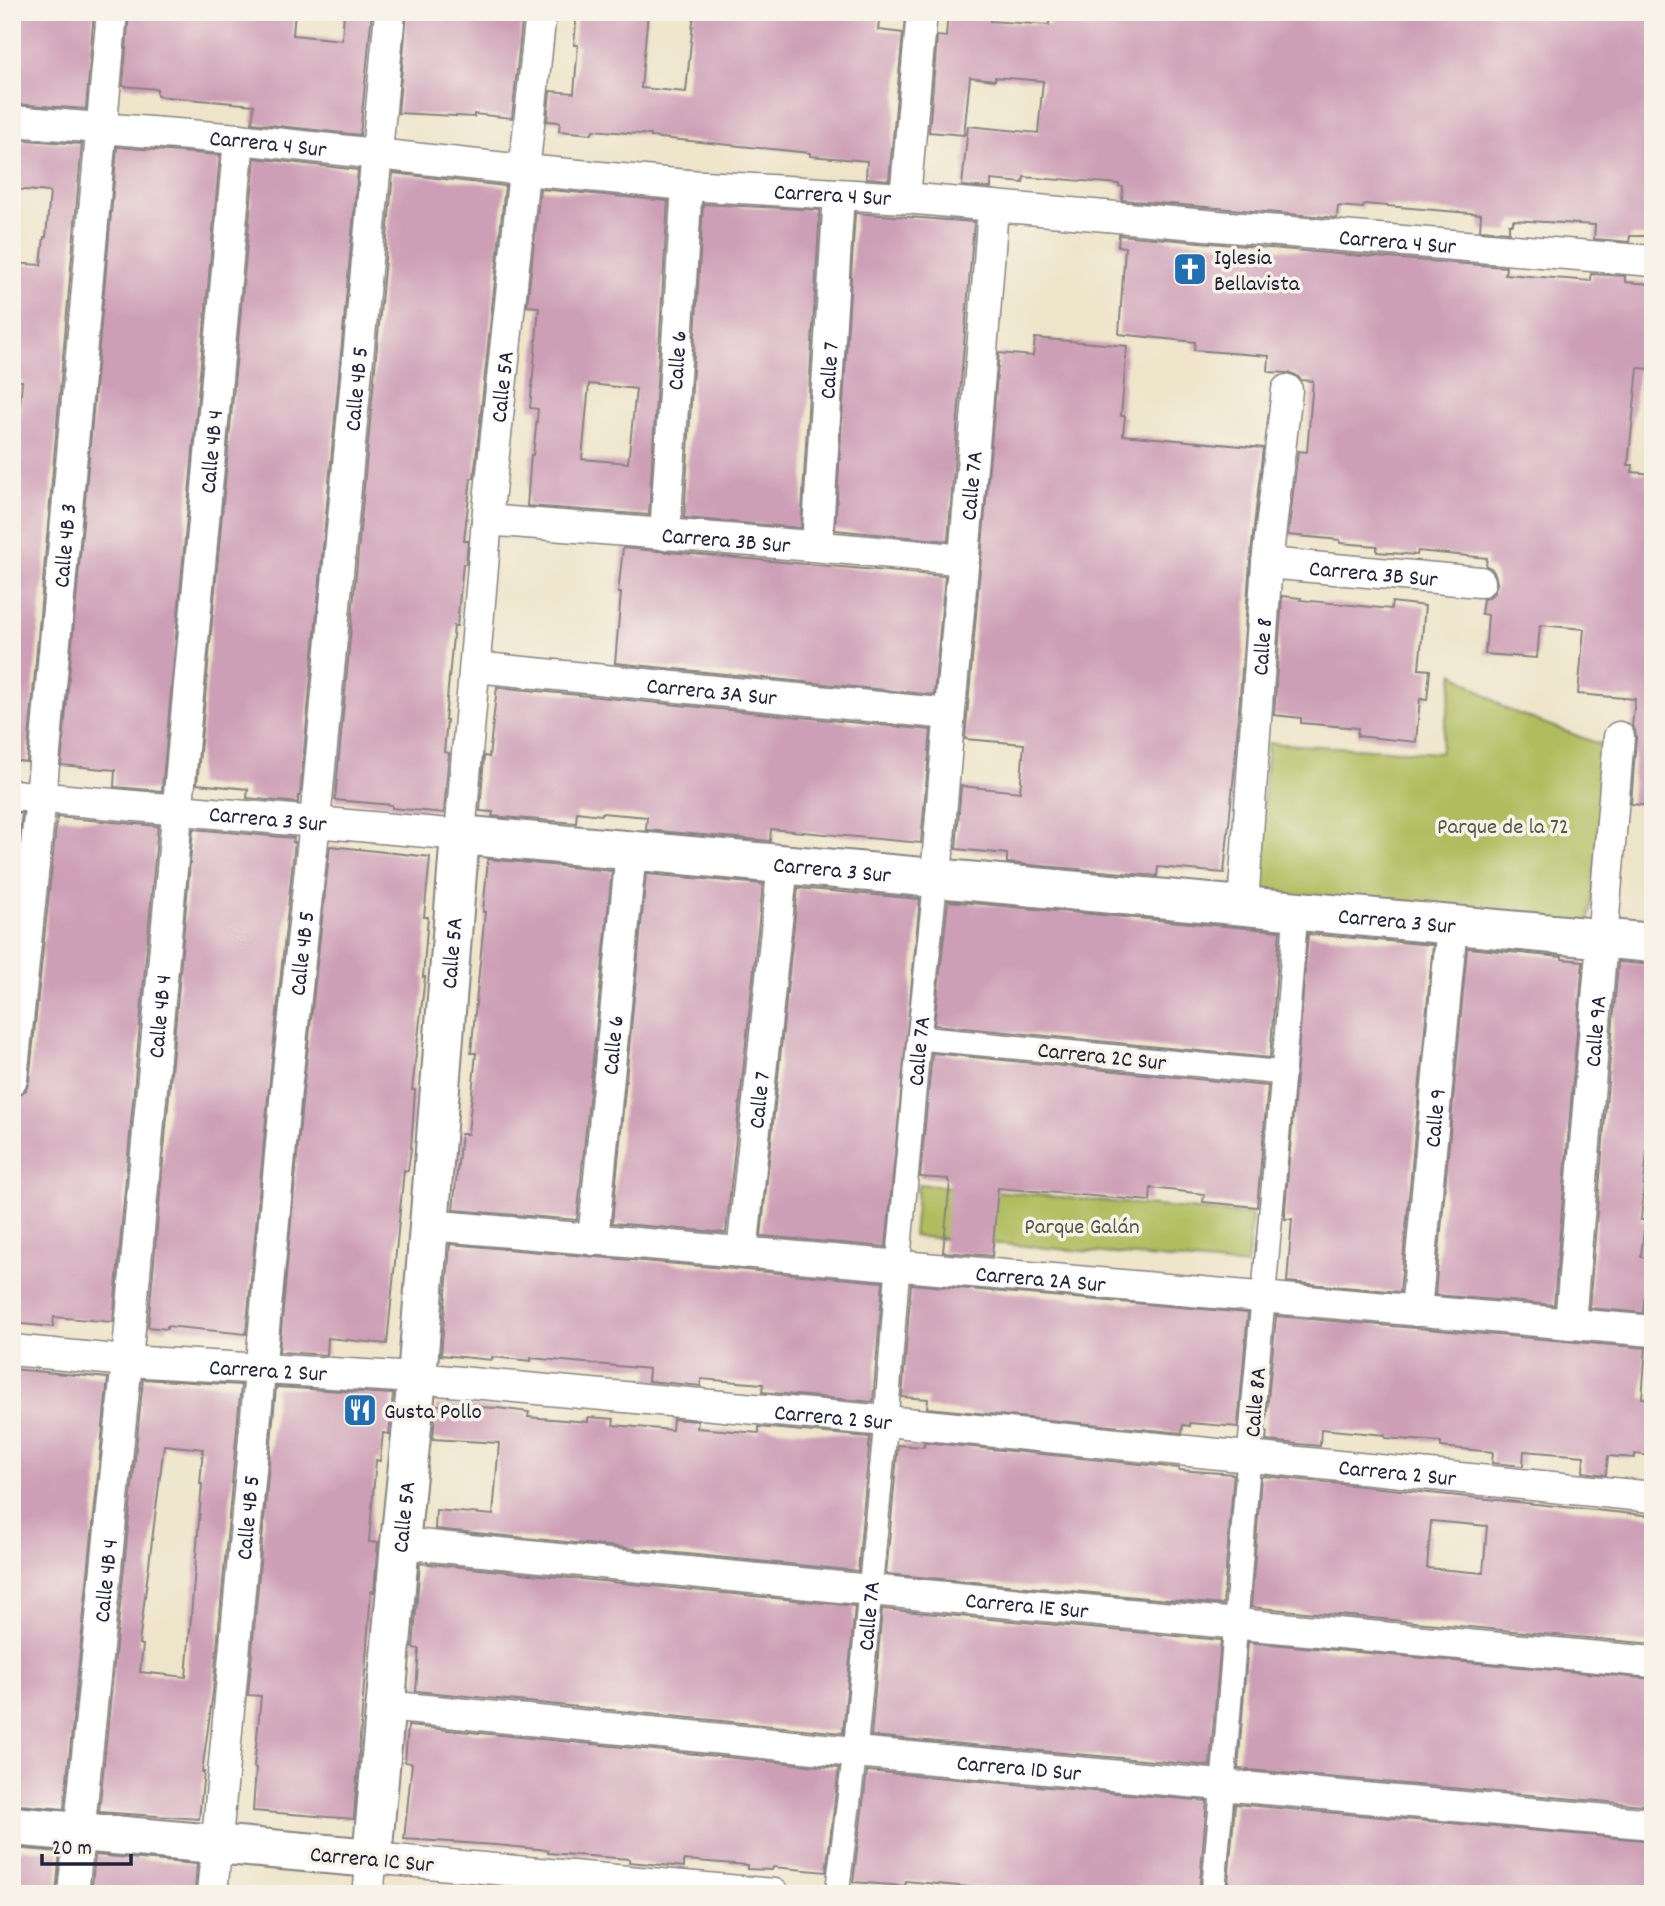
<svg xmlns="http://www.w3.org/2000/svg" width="1665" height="1906" viewBox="0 0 1665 1906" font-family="Dekko,sans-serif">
  <rect width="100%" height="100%" fill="#f7f3e8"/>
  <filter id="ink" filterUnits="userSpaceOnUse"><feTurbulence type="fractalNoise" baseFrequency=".0143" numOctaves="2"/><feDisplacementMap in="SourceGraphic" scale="14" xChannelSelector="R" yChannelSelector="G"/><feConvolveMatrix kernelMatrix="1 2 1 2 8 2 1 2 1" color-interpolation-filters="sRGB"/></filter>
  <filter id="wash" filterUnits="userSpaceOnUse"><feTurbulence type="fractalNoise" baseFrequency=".00686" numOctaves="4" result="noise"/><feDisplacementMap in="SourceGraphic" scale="28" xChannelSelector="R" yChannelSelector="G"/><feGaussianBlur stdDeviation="1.57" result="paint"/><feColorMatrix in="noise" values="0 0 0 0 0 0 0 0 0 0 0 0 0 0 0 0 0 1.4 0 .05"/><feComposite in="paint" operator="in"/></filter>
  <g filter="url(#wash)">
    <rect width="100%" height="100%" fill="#eee4c9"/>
    <!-- green -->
    <g fill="#b0bd5f" stroke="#69704d" stroke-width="2">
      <path d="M1454,673L1506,709L1607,747L1589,928L1255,902L1268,743L1440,753Z"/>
      <path d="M918,1184L1252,1215L1247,1266L913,1236Z"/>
    </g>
    <g id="blocks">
      <!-- building -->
      <g fill="#cd9fb6" fill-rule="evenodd">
        <path d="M12,12H94L86,109L12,104Z"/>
        <path d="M129,12H295L293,35L342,40L344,12H372L360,135L252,123L254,105L157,96V89L123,86Z"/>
        <path d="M407,12H523L512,118L474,114V117L398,113Z"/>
        <path d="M577,12H648L641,88L686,92L694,12H880L878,30L903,33L889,180L866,178L867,161L810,156V153L651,137V135L593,130L592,134L559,131L560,122L547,121L550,91L574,93L578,45H574Z"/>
        <path d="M948,12H991L990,21L1049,25L1050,12H1135L1179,16V12H1186L1255,17V12H1653V236H1630L1629,242L1594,239L1595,225L1513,220V224H1509V232L1480,230L1481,214L1364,204L1363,208L1338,206L1337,218L1122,200L1123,187L1119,186V184L1060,179V180L1024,177L1023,183L991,180V188L962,186L968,126L1038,133L1043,81L995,77V80L970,77L964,135L929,132L937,36L946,37Z"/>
        <path d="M12,139L82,144L27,762L12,760V509L22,381L17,380L19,356H12V263L41,265L44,237H46L50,192L12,189Z"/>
        <path d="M117,147L220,155L162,791L114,787L115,770L61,765Z"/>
        <path d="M255,158L358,170L300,796H298V803L247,798L248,789L197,784Z"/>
        <path d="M393,173L505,186L474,478H471L464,541H468L466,564H463L457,626H454L445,720H447L444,752L449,753L444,813L392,808V805L335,800Z"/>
        <path d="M540,189L668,201L649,515L527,506L531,455H533L538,409L530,408L539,307L527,306ZM589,384L636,389L628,463L582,459Z"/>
        <path d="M703,204L820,210L801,528L684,518Z"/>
        <path d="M855,213L974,222L948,541L835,530Z"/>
        <path d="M1119,235L1362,256L1506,267L1505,274L1591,281V274L1625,276V282L1653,284V339L1650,369L1638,368L1628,465H1633L1632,472L1653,474V806L1631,804L1636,738L1635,730L1632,726L1635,699L1578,694L1584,629L1540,625L1537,658L1485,654L1488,615L1481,614L1483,599L1488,598L1494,593L1497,583L1495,574L1491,568L1486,566L1487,558L1418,551L1417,555L1377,552V546L1340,543V540L1288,535L1298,451L1307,452L1313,381L1301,380L1296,375L1290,373L1268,372L1269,356L1194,350L1195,342L1119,334L1125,247L1118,246Z"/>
        <path d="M1035,338L1127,346L1121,416H1125L1123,435L1263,448L1250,562L1235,764L1224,873L1158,867L1157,876L1007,863V854L956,849L961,786L1020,792L1024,744L965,739L999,353L1033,356Z"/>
        <path d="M623,548L945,576L934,695L615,663L621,593H618Z"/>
        <path d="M1282,596L1301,598L1300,600L1391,609L1392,602L1425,606L1419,669L1430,670L1427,700L1420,699L1416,742L1357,736L1358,728L1301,723V718L1274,715Z"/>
        <path d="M497,687L931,730L921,843L771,829L770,841L646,830L647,817L602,813L601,815L577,812L576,823L492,816L493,812L480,811L484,756L489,757Z"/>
        <path d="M12,813H22L12,906Z"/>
        <path d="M57,817L158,826L113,1322L54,1317L53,1327L12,1323V1131L15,1096L26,1090L29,1081Z"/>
        <path d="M193,829L294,838L293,842H295L269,1088L246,1334L167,1326V1329L148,1327Z"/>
        <path d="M330,846L430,857L424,917H428L423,977H425L412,1090H415L411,1149L408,1171L404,1170L387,1344L328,1338L327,1355L279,1352L303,1092Z"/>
        <path d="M488,859L612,871L577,1220L453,1210L461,1134H468L476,1053H471L485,912H483Z"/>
        <path d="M646,874L763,884L726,1233L612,1223Z"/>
        <path d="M798,888L920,899L886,1247L761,1236Z"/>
        <path d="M948,901L1280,931L1270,1058L934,1025Z"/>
        <path d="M1308,934L1433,945L1400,1292L1287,1282L1292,1219H1285V1209Z"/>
        <path d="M1467,948L1562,957V959L1583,961L1554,1305L1435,1295Z"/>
        <path d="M1618,962L1653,965V1083L1641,1220H1645L1641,1257L1649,1258L1643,1313L1589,1308Z"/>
        <path d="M932,1053L1268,1086L1257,1207L1203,1202L1204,1194L1151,1188L1150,1201L998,1188L992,1256L943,1252L950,1182L948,1181V1179L920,1177Z"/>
        <path d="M450,1244L883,1282L873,1402L762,1392L763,1384L701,1379V1386L648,1381L649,1369L531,1358V1361L492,1357V1360L441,1355Z"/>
        <path d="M911,1284L1248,1313L1238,1427L1190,1423V1426L1183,1425L1182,1433L927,1408L928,1399L902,1397Z"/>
        <path d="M1276,1316L1646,1348L1642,1398L1653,1399V1456L1635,1454V1458L1608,1456L1606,1475L1583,1472L1584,1456L1524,1451L1523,1466L1492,1463L1493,1452L1441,1447V1442L1385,1438V1435L1321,1429L1320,1446L1266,1441L1267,1431H1265Z"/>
        <path d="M12,1369L108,1378L64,1809L19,1805L20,1799L12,1798Z"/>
        <path d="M143,1379L241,1385L213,1692L202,1772H204L199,1819L99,1812ZM164,1445L203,1449L200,1484H202L186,1677L140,1672L143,1645L139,1644Z"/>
        <path d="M276,1387L393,1394L389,1434L383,1433L380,1461L376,1460L369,1542L378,1543L374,1592L371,1591L354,1819L253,1811L256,1768L254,1767L261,1696L248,1695Z"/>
        <path d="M436,1405L498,1408L529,1412L528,1417L588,1422V1417L614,1419L613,1425L672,1430L673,1419L698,1421L697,1428L759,1433V1427L870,1437L858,1571L435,1529L436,1510L493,1515L499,1443L433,1439Z"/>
        <path d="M924,1442L1179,1468V1470L1234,1474L1223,1605L886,1574L898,1445L924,1447Z"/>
        <path d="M1264,1476L1653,1516V1644L1251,1607L1261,1477ZM1431,1521L1487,1526L1483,1573L1427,1568Z"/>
        <path d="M420,1563L855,1606L843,1733L416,1691L419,1649L413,1648Z"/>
        <path d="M882,1609L1221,1640L1210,1766L871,1736Z"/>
        <path d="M1248,1642L1653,1679V1806L1238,1769Z"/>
        <path d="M408,1726L839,1768L826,1872L773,1867L772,1870L747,1869V1865L684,1860V1867L629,1862V1859L548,1853V1850L496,1845L404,1839L412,1763L405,1762Z"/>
        <path d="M867,1771L1207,1801L1199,1894H999V1890L906,1881L905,1886L853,1882Z"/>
        <path d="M1235,1804L1653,1841V1894H1227Z"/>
        <path d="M14,1848L60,1852L56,1894H12Z"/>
        <path d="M95,1855L197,1864L195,1894H91Z"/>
      </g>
    </g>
  </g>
  <g filter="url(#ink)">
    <use href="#blocks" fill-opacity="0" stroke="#888382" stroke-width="2"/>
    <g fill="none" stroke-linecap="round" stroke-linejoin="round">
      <!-- pedestrian casing -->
      <g stroke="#888382" stroke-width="26">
        <g id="pedestrian">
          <path d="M919,1038L1284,1073"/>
          <path id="s1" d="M837,1894L855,1752L886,1421L898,1266L919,1038L936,878"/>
          <path d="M1213,1894C1227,1748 1237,1603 1249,1457C1265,1274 1283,1092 1296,910"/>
        </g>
      </g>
      <!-- minor casing -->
      <g stroke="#888382" stroke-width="33">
        <g id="minor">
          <path id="s2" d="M12,121L239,139L524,170L687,185L905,198L1217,226L1653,261"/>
          <path d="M905,198L922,12"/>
          <path id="s3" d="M487,520C646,533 805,544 964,560"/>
          <path id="s4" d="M665,535L687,185"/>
          <path id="s5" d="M817,545L839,195"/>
          <path id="s6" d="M1267,563L1480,582"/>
          <path id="s7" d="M475,667L949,714"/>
          <path id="s8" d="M12,795L460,835L487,520L541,12"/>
          <path id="s9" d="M936,878C953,654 978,431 993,206"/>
          <path id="s10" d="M1243,905L1267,563L1287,390"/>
          <path id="s11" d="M12,1079L41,797L112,12"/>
          <path id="s12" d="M429,1225L1653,1331"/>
          <path id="s13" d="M593,1240L631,851"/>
          <path id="s14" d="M742,1253L783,864"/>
          <path id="s15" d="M1416,1311L1452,925"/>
          <path id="s16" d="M1570,1324L1619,737"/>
          <path id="s17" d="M12,1350L127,1361L417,1378L886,1421L1653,1497"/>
          <path id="s18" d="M400,1543L870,1590L1653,1662"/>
          <path id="s19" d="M385,1706L855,1752L1653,1824"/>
          <path id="s20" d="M73,1894L127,1361L239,139"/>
          <path id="s21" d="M212,1894L286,1090L315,822L390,12"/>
          <path d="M368,1894L372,1858L774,1894"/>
        </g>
      </g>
      <!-- tertiary casing -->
      <g stroke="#888382" stroke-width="42">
        <g id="tertiary">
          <path id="s22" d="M12,1826L372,1858L400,1543L417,1378L460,835L1653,943"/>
        </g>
      </g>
      <!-- pedestrian -->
      <use href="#pedestrian" stroke="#fff" stroke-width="23"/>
      <!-- minor -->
      <use href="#minor" stroke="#fff" stroke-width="30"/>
      <!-- tertiary -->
      <use href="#tertiary" stroke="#fff" stroke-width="38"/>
    </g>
  </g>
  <!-- icons -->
  <defs>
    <g id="church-square" transform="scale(1.75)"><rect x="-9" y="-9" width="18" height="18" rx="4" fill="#1f6fb2" stroke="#f7f3e8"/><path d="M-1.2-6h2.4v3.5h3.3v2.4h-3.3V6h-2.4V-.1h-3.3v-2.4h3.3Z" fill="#fff"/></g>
    <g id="restaurant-square" transform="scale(1.75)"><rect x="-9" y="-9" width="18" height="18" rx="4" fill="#1f6fb2" stroke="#f7f3e8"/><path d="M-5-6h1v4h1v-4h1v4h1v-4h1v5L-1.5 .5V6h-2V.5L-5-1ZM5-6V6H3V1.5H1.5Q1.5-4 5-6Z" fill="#fff"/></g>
  </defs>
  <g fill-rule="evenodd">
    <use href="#church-square" x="1190" y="269"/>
    <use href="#restaurant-square" x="360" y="1410"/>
  </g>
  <g text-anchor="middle" stroke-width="7" stroke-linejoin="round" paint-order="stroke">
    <!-- street labels -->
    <g font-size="23" fill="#22223b" stroke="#f7f3e8">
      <text dy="8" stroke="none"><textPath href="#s2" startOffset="257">Carrera 4 Sur</textPath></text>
      <text dy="8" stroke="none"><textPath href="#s2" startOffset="824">Carrera 4 Sur</textPath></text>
      <text dy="8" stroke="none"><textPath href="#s2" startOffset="1391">Carrera 4 Sur</textPath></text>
      <text dy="8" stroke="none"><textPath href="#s4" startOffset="175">Calle 6</textPath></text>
      <text dy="8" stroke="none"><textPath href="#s5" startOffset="175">Calle 7</textPath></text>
      <text dy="8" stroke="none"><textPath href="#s8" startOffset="900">Calle 5A</textPath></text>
      <text dy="8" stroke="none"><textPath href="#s21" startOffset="1512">Calle 4B 5</textPath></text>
      <text dy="8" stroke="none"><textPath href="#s20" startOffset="1449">Calle 4B 4</textPath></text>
      <text dy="8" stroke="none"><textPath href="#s9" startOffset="394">Calle 7A</textPath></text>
      <text dy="8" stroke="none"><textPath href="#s3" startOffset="240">Carrera 3B Sur</textPath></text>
      <text dy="8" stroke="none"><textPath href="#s11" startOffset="536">Calle 4B 3</textPath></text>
      <text dy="8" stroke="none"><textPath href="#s6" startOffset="107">Carrera 3B Sur</textPath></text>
      <text dy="8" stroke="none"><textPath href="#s10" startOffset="259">Calle 8</textPath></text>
      <text dy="8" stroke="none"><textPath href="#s7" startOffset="238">Carrera 3A Sur</textPath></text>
      <text dy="8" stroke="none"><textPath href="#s8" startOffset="257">Carrera 3 Sur</textPath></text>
      <text dy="8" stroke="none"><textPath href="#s22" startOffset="1762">Carrera 3 Sur</textPath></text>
      <text dy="8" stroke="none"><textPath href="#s22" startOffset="2329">Carrera 3 Sur</textPath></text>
      <text dy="8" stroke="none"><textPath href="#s21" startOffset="945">Calle 4B 5</textPath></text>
      <text dy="8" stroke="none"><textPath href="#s22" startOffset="1270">Calle 5A</textPath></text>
      <text dy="8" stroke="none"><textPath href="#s20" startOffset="882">Calle 4B 4</textPath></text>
      <text dy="8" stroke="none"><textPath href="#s16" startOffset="294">Calle 9A</textPath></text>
      <text dy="8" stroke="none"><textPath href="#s13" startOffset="196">Calle 6</textPath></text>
      <text dy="8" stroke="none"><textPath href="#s1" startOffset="847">Calle 7A</textPath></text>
      <text transform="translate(1102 1055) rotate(6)" y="8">Carrera 2C Sur</text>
      <text dy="8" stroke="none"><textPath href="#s14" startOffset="154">Calle 7</textPath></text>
      <text dy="8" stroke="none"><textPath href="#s15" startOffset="194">Calle 9</textPath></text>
      <text dy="8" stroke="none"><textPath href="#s12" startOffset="614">Carrera 2A Sur</textPath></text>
      <text dy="8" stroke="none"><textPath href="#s17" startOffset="257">Carrera 2 Sur</textPath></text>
      <text transform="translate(1254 1402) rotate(-85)" y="8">Calle 8A</text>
      <text dy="8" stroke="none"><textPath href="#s17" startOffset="824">Carrera 2 Sur</textPath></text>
      <text dy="8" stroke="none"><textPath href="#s17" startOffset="1391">Carrera 2 Sur</textPath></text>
      <text dy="8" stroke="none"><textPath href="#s21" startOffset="378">Calle 4B 5</textPath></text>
      <text dy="8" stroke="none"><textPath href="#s22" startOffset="704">Calle 5A</textPath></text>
      <text dy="8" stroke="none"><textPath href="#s20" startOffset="315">Calle 4B 4</textPath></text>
      <text dy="8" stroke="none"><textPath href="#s18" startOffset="630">Carrera 1E Sur</textPath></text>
      <text dy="8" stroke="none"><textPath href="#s1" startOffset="280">Calle 7A</textPath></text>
      <text dy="8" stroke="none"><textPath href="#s19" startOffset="637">Carrera 1D Sur</textPath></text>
      <text transform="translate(372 1858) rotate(5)" y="8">Carrera 1C Sur</text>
    </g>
    <!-- poi labels -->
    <g font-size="23" fill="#22223b" stroke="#f7f3e8" text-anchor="start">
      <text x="1214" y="264">Iglesia<tspan x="1214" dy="26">Bellavista</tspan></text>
      <text x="384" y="1418">Gusta Pollo</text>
    </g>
    <!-- park labels -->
    <g font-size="23" fill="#545848" stroke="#f7f3e8">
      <text x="1503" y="833">Parque de la 72</text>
      <text x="1082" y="1233">Parque Galán</text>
    </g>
  </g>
  <!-- margin -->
  <rect width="1665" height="1906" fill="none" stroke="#f7f3e8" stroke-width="42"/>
  <!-- scale -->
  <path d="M42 1854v10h89v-10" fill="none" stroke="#22223b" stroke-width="3.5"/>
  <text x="52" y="1854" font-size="21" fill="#22223b" stroke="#f7f3e8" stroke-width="5" paint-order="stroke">20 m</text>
</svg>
